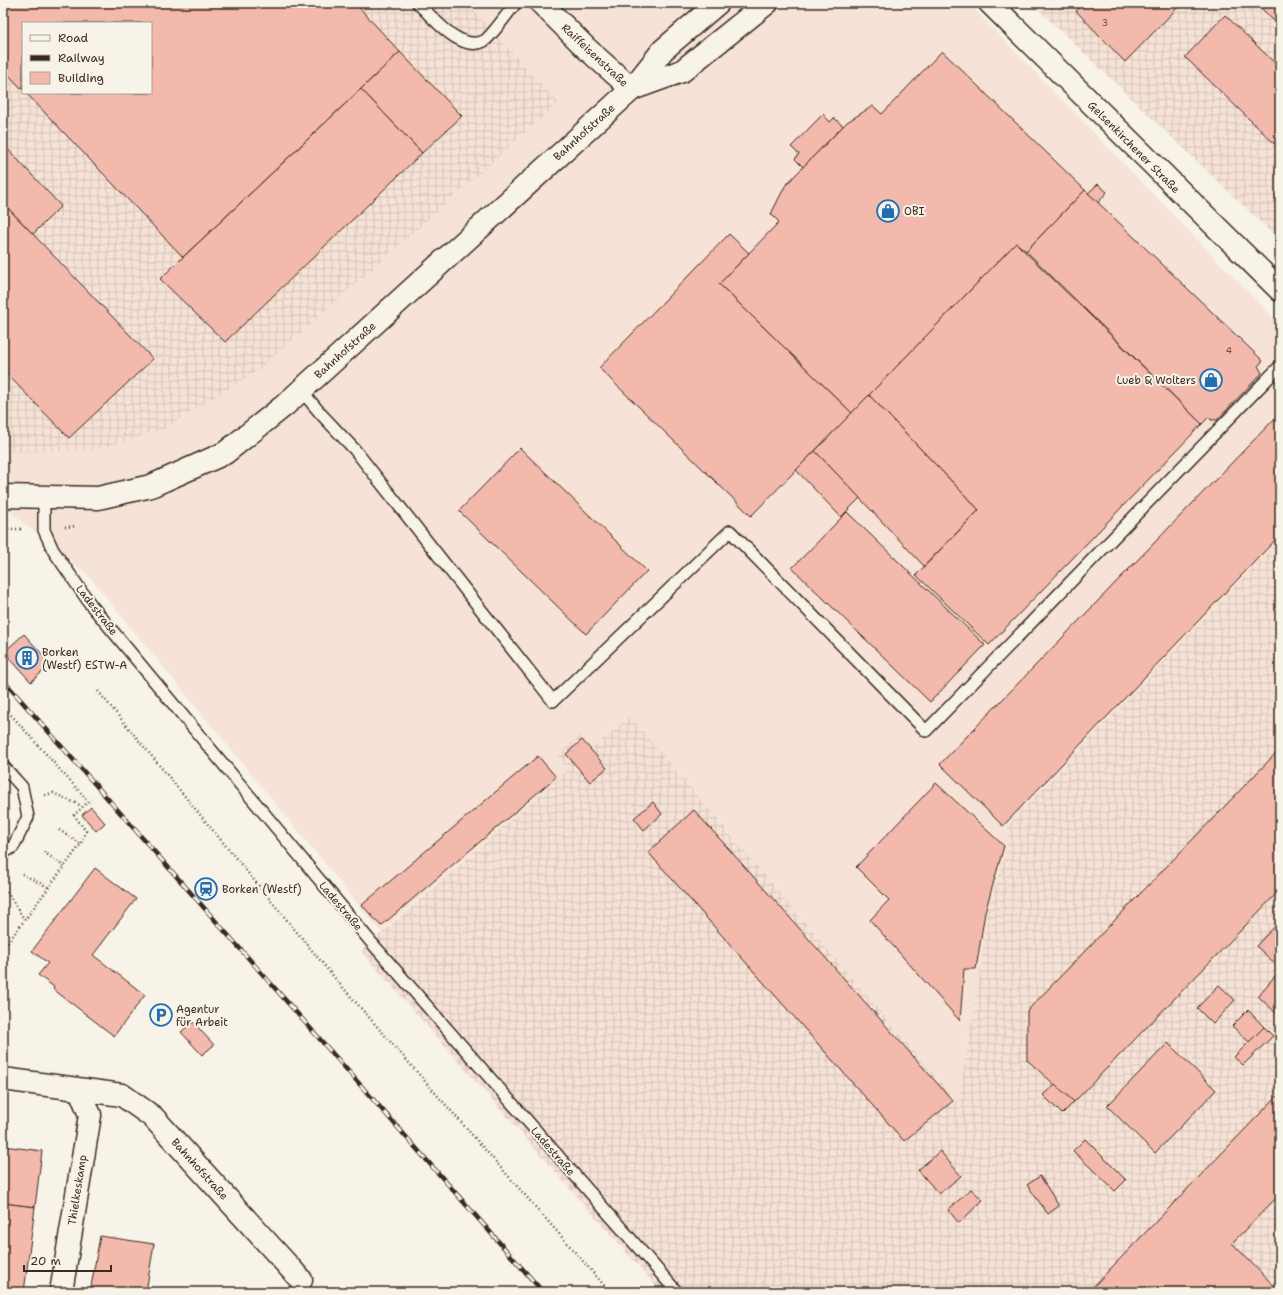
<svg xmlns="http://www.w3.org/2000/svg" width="1283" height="1295" viewBox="0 0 1283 1295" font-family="'Shantell Sans',sans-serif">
  <defs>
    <pattern id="industrial-grid" width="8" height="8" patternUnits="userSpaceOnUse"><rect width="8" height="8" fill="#f6e2d6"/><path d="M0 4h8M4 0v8" fill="none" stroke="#d4c2b7"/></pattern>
  </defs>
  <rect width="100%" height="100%" fill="#f7f3e8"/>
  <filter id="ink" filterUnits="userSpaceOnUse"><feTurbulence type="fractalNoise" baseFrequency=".025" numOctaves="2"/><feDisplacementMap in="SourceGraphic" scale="8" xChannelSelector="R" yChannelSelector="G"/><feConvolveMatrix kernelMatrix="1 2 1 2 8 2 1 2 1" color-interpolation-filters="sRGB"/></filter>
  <g filter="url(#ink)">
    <!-- built -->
    <path fill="#f6e2d6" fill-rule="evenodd" d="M3,3H968L1280,325V539L1008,825V847L987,913L980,973L958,1103L630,716L592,749L557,755L568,770L381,932L87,574L3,506ZM23,23H151V93H23Z"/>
    <!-- industrial -->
    <g fill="url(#industrial-grid)" fill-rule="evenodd">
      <path d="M3,3H467L558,103L260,369L163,429L99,449L23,452L3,451ZM23,23H151V93H23Z"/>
      <path d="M1033,3H1280V241L1037,8Z"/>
      <path d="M1280,539V1292H661L361,951L568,770L557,755L581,735L592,749L630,716L958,1103L980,973L987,913L1008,847V825Z"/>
    </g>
    <!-- building -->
    <g fill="#f3b9ad" stroke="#3b2a1e">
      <path d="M10,3H355L400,52L183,257L26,93H151V23H23V90L3,69V10Z"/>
      <path d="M1084,3H1182L1125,62L1076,11Z"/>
      <path d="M1256,3H1280V27Z"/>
      <path d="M1225,15L1280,68V149L1185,57Z"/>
      <path d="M942,51L1085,190L1026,251L1016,243L852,413L719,284L779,222L771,214L785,186L803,167L847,122L873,106L882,114Z"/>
      <path d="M400,52L462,116L422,153L361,89Z"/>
      <path d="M361,89L422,153L225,342L160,279Z"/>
      <path d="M823,114L830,122L834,118L843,126L803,167L795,159L799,154L791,147Z"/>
      <path d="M3,144L61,206L33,234L3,203Z"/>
      <path d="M1098,184L1107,192L1098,203L1088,193Z"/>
      <path d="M1085,190L1263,361L1258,366L1262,373L1217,420H1211L1209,417L1202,424L1026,251Z"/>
      <path d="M3,203L153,359L69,438L4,371L3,373Z"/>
      <path d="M729,234L749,253L719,284L852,413L751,516L599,368Z"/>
      <path d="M1016,243L1202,424L989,645L916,575L979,510L869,395Z"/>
      <path d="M869,395L979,510L924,566L815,451Z"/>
      <path d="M1280,413V535L1003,826L940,764Z"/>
      <path d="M520,448L647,571L586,634L459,511Z"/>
      <path d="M815,451L860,498L841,517L796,470Z"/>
      <path d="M847,512L985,645L930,702L792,568Z"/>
      <path d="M24,634L51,664L31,682L4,652Z"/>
      <path d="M582,740L607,768L590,782L566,754Z"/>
      <path d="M1280,749V890L1074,1102L1027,1060V1011Z"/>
      <path d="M538,756L556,777L381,926L362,905Z"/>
      <path d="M936,783L1004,846L985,912L976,969H964L960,1021L870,920L889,900L856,867Z"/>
      <path d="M653,802L662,814L644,830L634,818Z"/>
      <path d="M91,807L105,823L96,831L82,815Z"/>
      <path d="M694,810L953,1101L904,1141L648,852Z"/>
      <path d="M95,868L136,899L93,955L145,995L114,1036L53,989L54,987L38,975L48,963L32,951Z"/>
      <path d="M1280,921V968L1256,946Z"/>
      <path d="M1280,970V1017L1258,996Z"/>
      <path d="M1219,985L1235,1000L1213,1024L1197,1008Z"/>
      <path d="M1248,1010L1264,1027L1249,1042L1232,1026Z"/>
      <path d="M193,1022L214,1045L202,1055L181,1032Z"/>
      <path d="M1264,1027L1273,1036L1243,1065L1234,1057Z"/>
      <path d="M1168,1043L1216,1090L1155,1153L1107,1106Z"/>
      <path d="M1055,1084L1074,1102L1062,1114L1043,1095Z"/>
      <path d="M1280,1093V1194L1232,1243L1280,1292H1088Z"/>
      <path d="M1085,1139L1126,1180L1115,1191L1073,1151Z"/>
      <path d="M3,1146L42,1151L35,1207L3,1203Z"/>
      <path d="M940,1151L961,1176L939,1194L918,1170Z"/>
      <path d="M1040,1176L1059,1206L1048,1214L1027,1185Z"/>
      <path d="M971,1189L983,1200L959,1223L948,1210Z"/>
      <path d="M3,1203L35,1207L24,1292H3Z"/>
      <path d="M100,1236L154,1244L146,1292H90Z"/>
    </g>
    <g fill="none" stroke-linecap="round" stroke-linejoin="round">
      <!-- service casing -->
      <g stroke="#3b2a1e" stroke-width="14">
        <g id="service">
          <path d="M418,3C432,17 461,53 484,41C491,37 509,11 516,3"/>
          <path d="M301,390L321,414L355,450L553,701L730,531L926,731L1280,366"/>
          <path d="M44,498V530L53,550L91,605L371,942L677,1292"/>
          <path d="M3,766L22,787L28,817L13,847L3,853"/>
        </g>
      </g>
      <!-- minor casing -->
      <g stroke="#3b2a1e" stroke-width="25">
        <g id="minor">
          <path d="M541,3L587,49L632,89"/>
          <path d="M990,3L1280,290"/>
          <path d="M632,89L682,71L767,3"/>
          <path d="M3,496L98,498L151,486L225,453L285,405L632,89L663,50L718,3"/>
          <path d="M3,1079L122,1095L153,1117L301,1280"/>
          <path d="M61,1292L90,1115L80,1090"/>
        </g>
      </g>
      <!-- path -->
      <g stroke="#3b2a1e" stroke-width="2.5" stroke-dasharray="1 3" stroke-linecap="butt">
        <path d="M65,527L76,526"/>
        <path d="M8,529H24"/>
        <path d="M98,691L338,982L610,1292"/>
        <path d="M3,706L88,801"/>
        <path d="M45,795L53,793L82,806"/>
        <path d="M59,830L81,844"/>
        <path d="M44,852L65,867"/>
        <path d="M22,874L50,888"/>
        <path d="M7,892L24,919"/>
        <path d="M3,949L81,844L86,831L74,815L91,799"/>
      </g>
      <!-- service -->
      <use href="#service" stroke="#f7f3e8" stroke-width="11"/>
      <!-- minor -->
      <use href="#minor" stroke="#f7f3e8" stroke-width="22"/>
      <!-- rail casing -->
      <g stroke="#3b2a1e" stroke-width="4.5">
        <path id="rail" d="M3,680L543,1292"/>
      </g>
      <!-- rail -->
      <use href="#rail" stroke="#f7f3e8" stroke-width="3" stroke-dasharray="9" stroke-linecap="butt"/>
    </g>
  </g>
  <!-- icons -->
  <defs>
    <g id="shop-ring" transform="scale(1.15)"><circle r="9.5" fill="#f7f3e8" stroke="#1f6fb2" stroke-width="1.5"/><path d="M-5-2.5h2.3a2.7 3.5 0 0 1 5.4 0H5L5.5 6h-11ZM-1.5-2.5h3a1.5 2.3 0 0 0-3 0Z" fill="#1f6fb2"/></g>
    <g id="building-ring" transform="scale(1.15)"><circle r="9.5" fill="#f7f3e8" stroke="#1f6fb2" stroke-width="1.5"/><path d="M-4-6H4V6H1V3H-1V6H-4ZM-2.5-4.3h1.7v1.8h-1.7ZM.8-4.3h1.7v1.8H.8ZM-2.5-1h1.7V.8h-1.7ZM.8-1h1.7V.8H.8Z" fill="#1f6fb2"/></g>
    <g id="station-ring" transform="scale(1.15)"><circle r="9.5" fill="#f7f3e8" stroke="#1f6fb2" stroke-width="1.5"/><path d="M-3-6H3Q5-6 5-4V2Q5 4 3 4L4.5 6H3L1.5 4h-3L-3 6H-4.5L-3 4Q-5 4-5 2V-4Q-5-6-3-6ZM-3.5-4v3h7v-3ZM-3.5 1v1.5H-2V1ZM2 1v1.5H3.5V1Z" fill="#1f6fb2"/></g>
    <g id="parking-ring" transform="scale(1.15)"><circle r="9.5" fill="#f7f3e8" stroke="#1f6fb2" stroke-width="1.5"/><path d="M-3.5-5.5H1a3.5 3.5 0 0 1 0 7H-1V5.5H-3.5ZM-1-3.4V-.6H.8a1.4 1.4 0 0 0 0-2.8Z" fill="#1f6fb2"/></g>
  </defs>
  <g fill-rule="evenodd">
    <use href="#shop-ring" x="888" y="211"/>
    <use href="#shop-ring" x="1211" y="380"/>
    <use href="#building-ring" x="27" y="658"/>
    <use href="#station-ring" x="206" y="889"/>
    <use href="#parking-ring" x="161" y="1015"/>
  </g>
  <g text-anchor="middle" stroke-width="4" stroke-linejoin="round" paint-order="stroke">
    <!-- number labels -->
    <g font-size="9" fill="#694e42">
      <text x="1105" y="26">3</text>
      <text x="1229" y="354">4</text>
    </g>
    <!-- street labels -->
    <g font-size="11" fill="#3b2a1e" stroke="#f7f3e8">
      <text transform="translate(595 55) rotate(43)" y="4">Raiffeisenstraße</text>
      <text transform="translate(584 132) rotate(-42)" y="4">Bahnhofstraße</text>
      <text transform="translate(1134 147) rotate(45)" y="4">Gelsenkirchener Straße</text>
      <text transform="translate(345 350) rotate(-42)" y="4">Bahnhofstraße</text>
      <text transform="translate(97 610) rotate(52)" y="4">Ladestraße</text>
      <text transform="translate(341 906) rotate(50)" y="4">Ladestraße</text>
      <text transform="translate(553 1151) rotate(49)" y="4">Ladestraße</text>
      <text transform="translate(200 1169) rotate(48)" y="4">Bahnhofstraße</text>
      <text transform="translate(77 1190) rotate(-81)" y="4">Thielkeskamp</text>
    </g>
    <!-- poi labels -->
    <g font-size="11" fill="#3b2a1e" stroke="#f7f3e8" text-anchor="start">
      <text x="904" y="215">OBI</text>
      <text x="1196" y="384" text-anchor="end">Lueb &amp; Wolters</text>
      <text x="42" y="656">Borken<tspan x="42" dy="13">(Westf) ESTW-A</tspan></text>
      <text x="222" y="893">Borken (Westf)</text>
      <text x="176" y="1013">Agentur<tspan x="176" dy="13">für Arbeit</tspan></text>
    </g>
  </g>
  <!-- margin -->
  <rect width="1283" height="1295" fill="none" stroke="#f7f3e8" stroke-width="16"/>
  <rect x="8" y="8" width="1267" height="1279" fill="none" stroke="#3b2a1e" stroke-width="1.5" filter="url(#ink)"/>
  <!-- legend -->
  <rect x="22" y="22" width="130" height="72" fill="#f7f3e8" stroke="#aca397"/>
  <rect x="30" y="35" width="20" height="6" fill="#f7f3e8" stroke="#aca397"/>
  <text x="58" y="42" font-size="12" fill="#3b2a1e">Road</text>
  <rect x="30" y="55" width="20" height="6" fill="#3b2a1e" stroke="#aca397"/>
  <text x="58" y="62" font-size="12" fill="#3b2a1e">Railway</text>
  <rect x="30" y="72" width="20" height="12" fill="#f3b9ad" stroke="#aca397"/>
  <text x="58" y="82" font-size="12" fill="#3b2a1e">Building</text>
  <!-- scale -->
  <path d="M24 1265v6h87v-6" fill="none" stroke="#3b2a1e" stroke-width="2"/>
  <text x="30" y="1265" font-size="12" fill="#3b2a1e" stroke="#f7f3e8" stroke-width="3" paint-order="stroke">20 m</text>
</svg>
